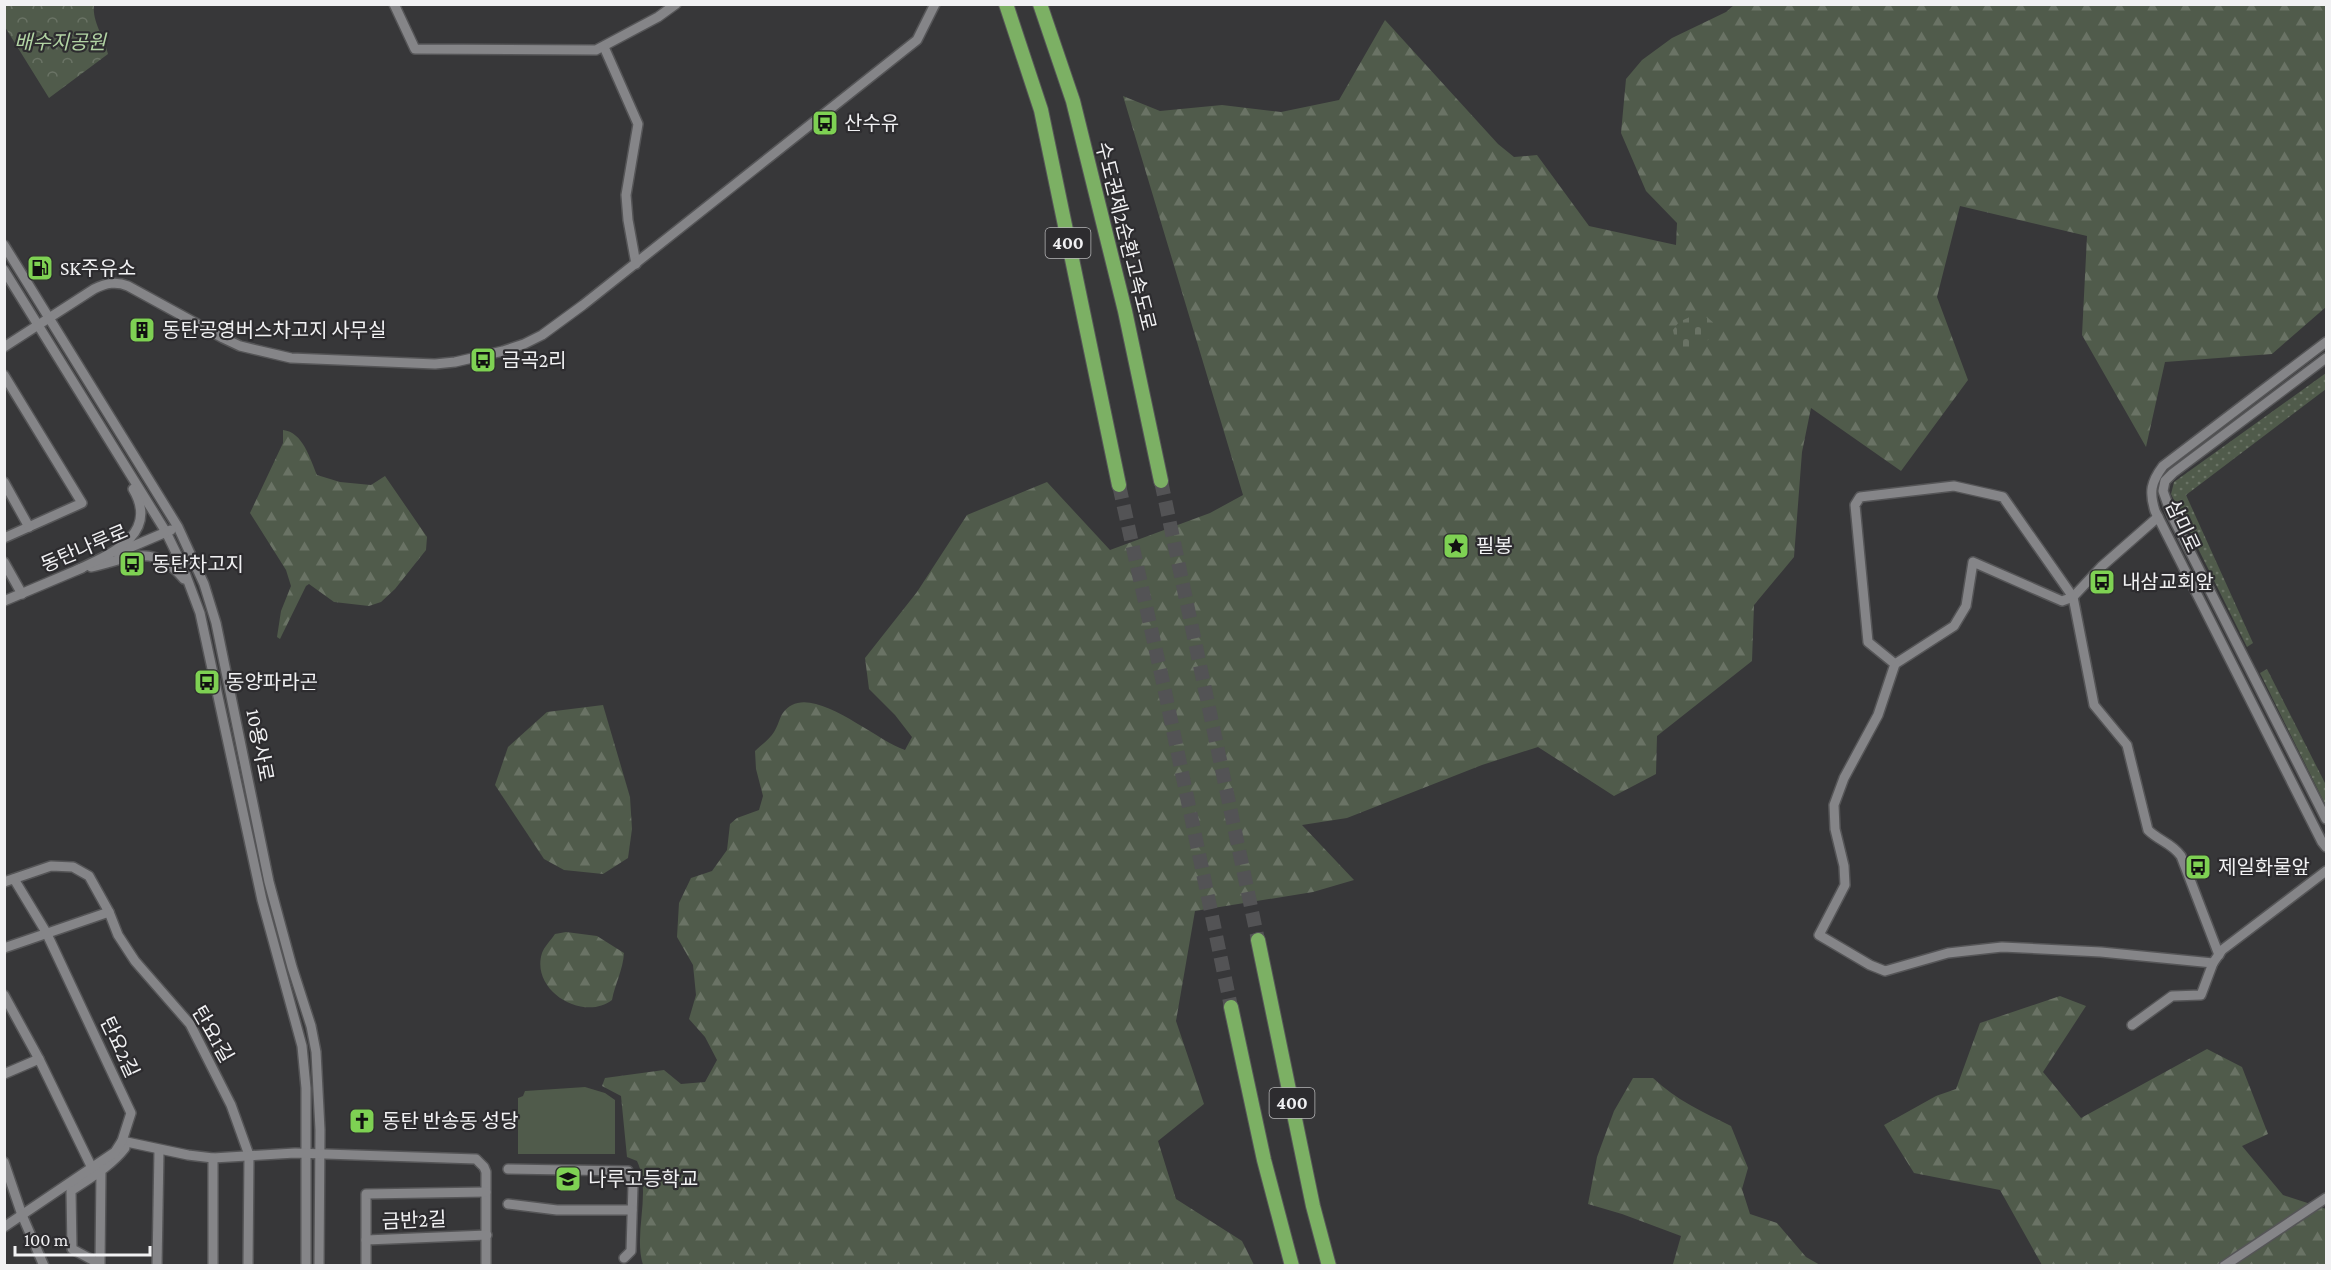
<svg xmlns="http://www.w3.org/2000/svg" width="2331" height="1270" viewBox="0 0 2331 1270" font-family="'Crimson Pro','Noto Sans KR',serif">
  <defs>
    <pattern id="grass-dots" width="8" height="8" patternUnits="userSpaceOnUse" patternTransform="scale(1.5)"><rect width="8" height="8" fill="#505b4b"/><path d="M2 2h.1M6 6h.1" fill="none" stroke="#6a7365" stroke-width="1.8" stroke-linecap="round"/></pattern>
    <pattern id="forest-firs" width="22" height="20" patternUnits="userSpaceOnUse" patternTransform="scale(1.5)"><rect width="22" height="20" fill="#505b4b"/><path d="M5 1l3.5 6h-7zM16 11l3.5 6h-7z" fill="#6a7365"/></pattern>
    <pattern id="cemetery-stones" width="16" height="16" patternUnits="userSpaceOnUse" patternTransform="scale(1.5)"><rect width="16" height="16" fill="#505b4b"/><path d="M2 7V4a2 2 0 0 1 4 0v3zM10 15v-3a2 2 0 0 1 4 0v3z" fill="#6a7365"/></pattern>
    <pattern id="park-crowns" width="20" height="18" patternUnits="userSpaceOnUse" patternTransform="scale(1.5)"><rect width="20" height="18" fill="#505b4b"/><path d="M2 6a3 3 0 1 1 6 0M12 15a3 3 0 1 1 6 0" fill="none" stroke="#6a7365"/></pattern>
  </defs>
  <rect width="100%" height="100%" fill="#373739"/>
  <!-- grass -->
  <g fill="url(#grass-dots)">
    <path d="M2326,373V389L2186,495L2253,643L2247,647L2171,494L2174,482Z"/>
    <path d="M2267,669L2326,785V806L2260,673Z"/>
  </g>
  <!-- forest -->
  <g fill="url(#forest-firs)">
    <path d="M2265,4L2326,5V307L2272,354L2165,362L2146,447L2082,335L2087,236L1960,206L1937,297L1968,380L1901,471L1811,408L1802,452L1794,557L1754,605L1752,661L1657,736L1656,774L1614,796L1538,747L1482,765L1347,818L1302,825L1354,880L1313,892L1195,911L1176,1021L1204,1104L1158,1141L1176,1199L1242,1241L1254,1265H643C633,1232 652,1193 637,1161L627,1157L621,1096L602,1086L605,1078L664,1070L681,1084L705,1082L717,1060L705,1037L689,1019L696,995L693,965L677,937L679,903L691,878L712,871L727,850L730,824L737,818L759,810L763,796L756,769L755,751C761,745 770,739 774,732C781,721 779,712 792,705C820,690 876,740 905,750L912,737L895,715L869,689L865,658L917,592L967,515L1047,482L1110,550L1210,513L1243,495L1123,96L1160,111L1222,105L1281,112L1339,100L1385,20L1498,144L1514,157L1537,155L1589,226L1676,245L1677,223L1646,191L1621,133L1626,79L1642,60L1672,38L1726,12L1734,5Z"/>
    <path d="M283,430C303,432 310,459 317,475L340,482L371,485L385,476L427,537L426,550L395,589L381,602L369,606L334,602L309,584L306,586L280,639L277,637L281,611L291,586L286,570L250,513L283,443Z"/>
    <path d="M603,705L630,797L632,829L628,858L603,874L564,870L544,859L495,785L508,747L547,712Z"/>
    <path d="M566,932L597,936L624,953C623,970 615,984 612,1000C584,1022 530,991 542,953C544,947 551,940 555,934Z"/>
    <path d="M2060,996L2086,1006L2043,1072L2081,1118L2207,1049L2242,1067L2268,1134L2242,1146L2283,1195L2326,1209V1265H2042L2000,1190L1914,1173L1884,1125L1936,1096L1956,1089L1980,1023Z"/>
    <path d="M1633,1078H1653C1676,1100 1703,1112 1731,1126L1748,1168L1742,1189L1750,1214L1777,1223L1806,1257L1820,1265H1675L1673,1264L1681,1236L1622,1214L1588,1204L1597,1157L1614,1111Z"/>
  </g>
  <!-- cemetery -->
  <path fill="url(#cemetery-stones)" d="M1694,315L1708,318L1716,325C1714,342 1698,346 1684,348L1675,340L1673,330L1679,322Z"/>
  <!-- park -->
  <path fill="url(#park-crowns)" d="M5,4L94,5C92,22 104,36 108,54L49,98L5,27Z"/>
  <!-- garden -->
  <path fill="#505b4b" d="M585,1087L605,1093L615,1100V1154H518V1098L523,1096L525,1091Z"/>
  <g fill="none" stroke-linecap="round" stroke-linejoin="round">
    <!-- highway-tunnel -->
    <g stroke="#535355" stroke-width="14" stroke-dasharray="14 7" stroke-linecap="butt">
      <path d="M1161,481L1258,940"/>
      <path d="M1119,485L1164,687L1231,1007"/>
    </g>
    <!-- minor casing -->
    <g stroke="#555557" stroke-width="12">
      <g id="minor">
        <path d="M394,4L415,49L596,50L658,17L676,4"/>
        <path d="M604,47L638,124L626,195L628,220L636,264"/>
        <path d="M4,245L178,527L204,584L216,623L269,882L292,967L311,1026L316,1052L320,1130L319,1266"/>
        <path d="M4,270L166,532L182,565L200,613L262,900L302,1046L306,1088V1266"/>
        <path d="M2326,342L2163,466C2151,482 2149,492 2155,511L2322,842L2326,847"/>
        <path d="M4,347L94,289C106,283 116,281 128,286L223,338L240,346L291,358L435,364L455,362L503,351L524,344L542,335L583,305L917,40L935,4"/>
        <path d="M2326,358L2173,473L2165,481L2163,491L2172,516L2326,819"/>
        <path d="M4,375L82,503L4,538"/>
        <path d="M4,482L29,527"/>
        <path d="M117,553L171,530"/>
        <path d="M4,562L22,594"/>
        <path d="M91,567C132,558 152,542 184,579"/>
        <path d="M77,570C111,554 160,534 133,489"/>
        <path d="M4,601L82,568"/>
        <path d="M1895,664L1954,626L1966,606L1973,562L2062,601L2073,597L2101,567L2158,517"/>
        <path d="M4,882L51,866L73,867L89,876L109,912L118,935L135,961L190,1024L231,1105L249,1155L248,1266"/>
        <path d="M4,948L109,912"/>
        <path d="M2213,963L2101,952L2002,947L1948,953L1885,971L1870,965L1819,935L1845,885L1844,866L1835,829L1834,805L1844,778L1878,715L1895,664L1868,642L1855,505L1860,497L1954,486L2003,497L2073,597L2094,705L2127,745L2148,830C2159,841 2172,843 2181,856L2219,955"/>
        <path d="M4,995L39,1059L92,1168"/>
        <path d="M2132,1025L2172,996L2201,995L2213,963L2222,950L2326,871"/>
        <path d="M4,1074L39,1059"/>
        <path d="M122,1141L188,1155L213,1158L295,1153L476,1159L484,1167L486,1172V1266"/>
        <path d="M4,1162L22,1215L44,1266"/>
        <path d="M508,1169L628,1171L633,1185L631,1251L624,1258"/>
        <path d="M101,1170L100,1264L72,1249L71,1191C90,1178 111,1166 125,1148"/>
        <path d="M508,1204L557,1210H632"/>
        <path d="M4,1227L115,1152L122,1141L131,1113L46,932L14,879"/>
        <path d="M366,1240L487,1235"/>
        <path d="M157,1266L159,1150"/>
        <path d="M213,1266V1158"/>
        <path d="M366,1266V1194L486,1192"/>
        <path d="M2224,1266L2326,1198"/>
      </g>
    </g>
    <!-- highway casing -->
    <g stroke="#555557" stroke-width="16">
      <g id="highway">
        <path d="M1006,4L1041,110L1119,485"/>
        <path d="M1040,4L1073,101L1125,311L1161,481"/>
        <path d="M1258,940L1313,1206L1329,1266"/>
        <path d="M1231,1007L1264,1160L1292,1266"/>
      </g>
    </g>
    <!-- minor -->
    <use href="#minor" stroke="#858588" stroke-width="9"/>
    <!-- highway -->
    <use href="#highway" stroke="#7cb064" stroke-width="14"/>
  </g>
  <!-- icons -->
  <defs>
    <g id="bus-square" transform="scale(1.35)"><rect x="-9" y="-9" width="18" height="18" rx="4" fill="#7ed153" stroke="#2d2c2f"/><path d="M-5-6H5V4H4V6H2V4H-2V6H-4V4H-5ZM-3.5-4V0h7V-4ZM-3.5 1.2v1.5H-2V1.2ZM2 1.2v1.5H3.5V1.2Z" fill="#111"/></g>
    <g id="fuel-square" transform="scale(1.35)"><rect x="-9" y="-9" width="18" height="18" rx="4" fill="#7ed153" stroke="#2d2c2f"/><path d="M-5.5-6h7V0h2V4h1.3V-2.5L3-4.5l.8-.8L6-3V5H2.5V1h-1V6h-7ZM-4.2-4.7v3.2H.2V-4.7Z" fill="#111"/></g>
    <g id="building-square" transform="scale(1.35)"><rect x="-9" y="-9" width="18" height="18" rx="4" fill="#7ed153" stroke="#2d2c2f"/><path d="M-4-6H4V6H1V3H-1V6H-4ZM-2.5-4.3h1.7v1.8h-1.7ZM.8-4.3h1.7v1.8H.8ZM-2.5-1h1.7V.8h-1.7ZM.8-1h1.7V.8H.8Z" fill="#111"/></g>
    <g id="sight-square" transform="scale(1.35)"><rect x="-9" y="-9" width="18" height="18" rx="4" fill="#7ed153" stroke="#2d2c2f"/><path d="M0-6L1.8-2.2L6-1.7L2.9 1.2L3.7 5.4L0 3.3L-3.7 5.4L-2.9 1.2L-6-1.7L-1.8-2.2Z" fill="#111"/></g>
    <g id="church-square" transform="scale(1.35)"><rect x="-9" y="-9" width="18" height="18" rx="4" fill="#7ed153" stroke="#2d2c2f"/><path d="M-1.2-6h2.4v3.5h3.3v2.4h-3.3V6h-2.4V-.1h-3.3v-2.4h3.3Z" fill="#111"/></g>
    <g id="school-square" transform="scale(1.35)"><rect x="-9" y="-9" width="18" height="18" rx="4" fill="#7ed153" stroke="#2d2c2f"/><path d="M0-5L7-2L0 1L-7-2ZM-4 1L0 2.5L4 1V4Q0 6-4 4Z" fill="#111"/></g>
  </defs>
  <g fill-rule="evenodd">
    <use href="#bus-square" x="825" y="123"/>
    <use href="#fuel-square" x="40" y="268"/>
    <use href="#building-square" x="142" y="330"/>
    <use href="#bus-square" x="483" y="360"/>
    <use href="#sight-square" x="1456" y="546"/>
    <use href="#bus-square" x="132" y="564"/>
    <use href="#bus-square" x="2102" y="582"/>
    <use href="#bus-square" x="207" y="682"/>
    <use href="#bus-square" x="2198" y="867"/>
    <use href="#church-square" x="362" y="1121"/>
    <use href="#school-square" x="568" y="1179"/>
  </g>
  <g text-anchor="middle" stroke-width="4.5" stroke-linejoin="round" paint-order="stroke">
    <!-- shield labels -->
    <g fill="#2d2c2f" stroke="#b6b6b8" stroke-width="1.5">
      <rect x="1045.5" y="228" width="45" height="30" rx="4.5"/>
      <rect x="1269.5" y="1088" width="45" height="30" rx="4.5"/>
    </g>
    <g font-size="18" font-weight="bold" fill="#f1f1f3">
      <text x="1068" y="249">400</text>
      <text x="1292" y="1109">400</text>
    </g>
    <!-- park labels -->
    <g font-size="20" font-style="italic" fill="#b2d4a4" stroke="#2d2c2f">
      <text x="60" y="49">배수지공원</text>
    </g>
    <!-- poi labels -->
    <g font-size="20" fill="#f1f1f3" stroke="#2d2c2f" text-anchor="start">
      <text x="844" y="130">산수유</text>
      <text x="60" y="275">SK주유소</text>
      <text x="162" y="337">동탄공영버스차고지 사무실</text>
      <text x="502" y="367">금곡2리</text>
      <text x="1476" y="553">필봉</text>
      <text x="152" y="571">동탄차고지</text>
      <text x="2122" y="589">내삼교회앞</text>
      <text x="226" y="689">동양파라곤</text>
      <text x="2218" y="874">제일화물앞</text>
      <text x="382" y="1128">동탄 반송동 성당</text>
      <text x="588" y="1186">나루고등학교</text>
    </g>
    <!-- street labels -->
    <g font-size="20" fill="#f1f1f3" stroke="#2d2c2f">
      <text transform="translate(1126 236) rotate(76)" y="7">수도권제2순환고속도로</text>
      <text transform="translate(2183 526) rotate(65)" y="7">삼미로</text>
      <text transform="translate(84 548) rotate(-23)" y="7">동탄나루로</text>
      <text transform="translate(260 745) rotate(79)" y="7">10용사로</text>
      <text transform="translate(213 1034) rotate(60)" y="7">탄요1길</text>
      <text transform="translate(120 1047) rotate(65)" y="7">탄요2길</text>
      <text transform="translate(414 1220) rotate(-2)" y="7">금반2길</text>
    </g>
  </g>
  <!-- border -->
  <rect width="2331" height="1270" fill="none" stroke="#f1f1f3" stroke-width="12"/>
  <!-- scale -->
  <path d="M15 1246v9h135v-9" fill="none" stroke="#f1f1f3" stroke-width="3"/>
  <text x="24" y="1246" font-size="18" fill="#f1f1f3" stroke="#2d2c2f" stroke-width="4.5" paint-order="stroke">100 m</text>
</svg>
